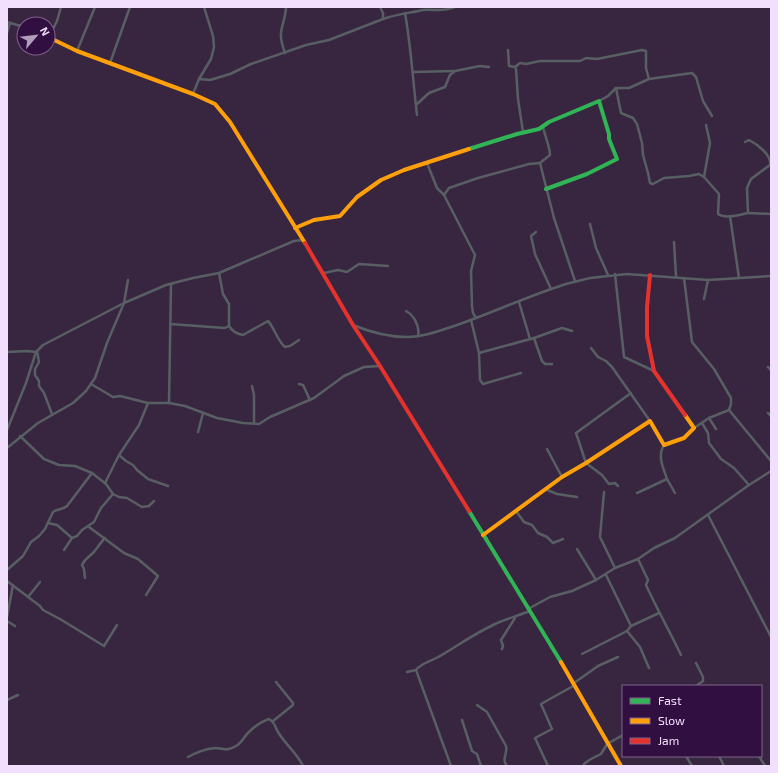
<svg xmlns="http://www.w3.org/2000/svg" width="778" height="773" viewBox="0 0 778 773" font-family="'Exo 2',sans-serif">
  <rect width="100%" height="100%" fill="#382641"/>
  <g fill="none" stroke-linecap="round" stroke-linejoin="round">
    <!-- street -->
    <g stroke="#585f63" stroke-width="2.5">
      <path d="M405,13C411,47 413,81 417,115"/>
      <path d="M383,19C397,14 410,13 423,10C433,9 446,12 455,7"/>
      <path d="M7,22L24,27"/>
      <path d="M7,33L10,23"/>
      <path d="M49,37L57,21L61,7"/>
      <path d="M508,50L509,66L515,67L516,69L518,99L523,132"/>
      <path d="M77,51L95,7"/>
      <path d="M285,53C283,47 280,40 281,33C282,24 286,16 286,7"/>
      <path d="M110,63L130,7"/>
      <path d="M515,67L520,63L526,64L540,61H580L586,58L597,59L642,50L646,51V68L649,79"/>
      <path d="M413,72L454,71"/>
      <path d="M199,79L210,80L230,74L251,64L306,45L329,40L383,19V13L380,7"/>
      <path d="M616,88L621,113L633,118L637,124L642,143L643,155L648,173L650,183L653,184L664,178L689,176L699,174L704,177L719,194L718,214C726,219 739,215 748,213L747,188L751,179L770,165C772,155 757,144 749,140L745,142"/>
      <path d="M193,94L199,79L211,59L214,47L213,36L204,7"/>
      <path d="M599,101L608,96L616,88H629L649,79L692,73L696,77L703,101L712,116"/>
      <path d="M417,104L429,93L445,87L450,75L455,71L480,66L489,67"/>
      <path d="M543,127C545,136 550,147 550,155L540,163L554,218L575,281"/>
      <path d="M427,163L437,188L444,195L475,255L471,271L472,306L473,313L476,318"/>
      <path d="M704,177L710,143L706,125"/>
      <path d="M444,195L449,188L478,178L529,164L540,163"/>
      <path d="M748,213L771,214"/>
      <path d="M730,216L739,278"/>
      <path d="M590,224L596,248L608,275"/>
      <path d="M536,232L531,236L535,254L551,289"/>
      <path d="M674,242L676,277"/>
      <path d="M219,273L223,294L229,304V326"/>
      <path d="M324,273L338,270L347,272L359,264L388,266"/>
      <path d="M615,274L624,357L654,371"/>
      <path d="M684,278L692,342L714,369L731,398V404L729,410L709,418"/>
      <path d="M704,299L708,280"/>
      <path d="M519,302L530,339"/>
      <path d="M406,311C414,315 420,327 418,336"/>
      <path d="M471,320L479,353L480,380L483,384L521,373"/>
      <path d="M170,324L225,328L229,326C232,331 237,334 243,335L268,321C274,327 278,342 285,347L290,346L299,340"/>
      <path d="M353,325C370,332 388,337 407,337C423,337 439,331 454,326C492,313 528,296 566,284L590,278L627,274L708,280L771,276"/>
      <path d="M534,338L562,328L572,331"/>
      <path d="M591,348L598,357L606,361L612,367L650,421"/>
      <path d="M37,351L39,362L35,369V375L39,381V386L44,393L52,414"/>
      <path d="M7,352L27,351L36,352"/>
      <path d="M479,353L534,338L542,361L545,364H552"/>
      <path d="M768,367L771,370"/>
      <path d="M91,384L113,397L120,396L148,403H169L185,406L217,418L243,423L259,424L270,417L314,398L344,376L364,367L380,366"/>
      <path d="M299,384L303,385L310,400"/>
      <path d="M252,386L254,395V423"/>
      <path d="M169,403L171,284"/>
      <path d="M729,410L771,461"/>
      <path d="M768,413L771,416"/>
      <path d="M702,423L708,433L709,443L721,459L734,468L749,485"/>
      <path d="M694,428L709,418L716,429"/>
      <path d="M7,430L26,383L36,352L43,345L124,303L166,285L193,278L219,273L294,241L303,240"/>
      <path d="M198,432L203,413"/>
      <path d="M20,436L44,459L59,465L75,466L92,473L106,484L113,494L119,497L127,498L142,507L149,506L154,501"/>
      <path d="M7,448L38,423L73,403L86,391L95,378L107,343L124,303L128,280"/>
      <path d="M547,449L562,477"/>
      <path d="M119,455L126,461L133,465L137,470L148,479L168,486"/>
      <path d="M667,479L675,493"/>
      <path d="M105,483L119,455L139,425L148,403"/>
      <path d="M618,486L615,483L609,484L602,475L586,463L576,433L631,393"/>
      <path d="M545,489L557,494L577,497"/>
      <path d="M604,492L600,537L615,568"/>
      <path d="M637,493L667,479C663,467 657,456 664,445"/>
      <path d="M516,511L524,522L532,525L538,533L547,537L553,543L563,539"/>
      <path d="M708,515L771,637"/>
      <path d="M48,523L57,525L72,538"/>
      <path d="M89,527L124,553L138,559L158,576L146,595"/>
      <path d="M577,549L596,580"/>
      <path d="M64,550L72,538L77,536L82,530L94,522L101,508L113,494"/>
      <path d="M638,559L648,580L646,585C657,609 670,632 681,655"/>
      <path d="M7,570L23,556L31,542L39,536L45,529L53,512C57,509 62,510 67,506L92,473"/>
      <path d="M606,575L631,626"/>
      <path d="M85,578L84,569L82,565C85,558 89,557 94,552C97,548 101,542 105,538"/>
      <path d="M7,581L40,606L43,610L60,619L104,646L117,625"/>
      <path d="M28,597L40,582"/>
      <path d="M528,609L550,597L572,591L596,580L615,568L638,559L654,548L675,538L749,485L771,471"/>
      <path d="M7,617L13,585"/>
      <path d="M7,621L15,626"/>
      <path d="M502,649L503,646L501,640L515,618"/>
      <path d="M582,654L627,631"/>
      <path d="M696,663L703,677V681L696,686"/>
      <path d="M649,668L640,647L627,631L631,626L659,613"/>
      <path d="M416,670C421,663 432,661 440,656C457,646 474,634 493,625C505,619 517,616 530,611"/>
      <path d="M407,672L416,670L451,766"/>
      <path d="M574,683L598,666L618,657"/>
      <path d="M7,700L18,695"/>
      <path d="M477,705L487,712L506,746C508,754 501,759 507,766"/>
      <path d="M462,720L472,751L477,754L481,766"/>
      <path d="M273,721L293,705V703L276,682"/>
      <path d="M686,756L692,766"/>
      <path d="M719,756L724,766"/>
      <path d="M759,756L765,766"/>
      <path d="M188,757C197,752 205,749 215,748C224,748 226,752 236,746C242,743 244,736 249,732C255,726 260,722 269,719C275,722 275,727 278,732C285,744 297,753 303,766"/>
      <path d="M548,766L535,738L552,729L541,704L575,685"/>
      <path d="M583,766L585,763L591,759L601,754L607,744L623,735"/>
    </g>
    <!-- fast -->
    <g stroke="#30b455" stroke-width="4">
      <path d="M469,149L517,134L539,129L549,122L599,101L609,134V139L617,159L587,174L546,189"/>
      <path d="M469,511L561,662"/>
    </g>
    <!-- slow -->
    <g stroke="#ff9f0a" stroke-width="4">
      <path d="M48,37L77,51L193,94L215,104L230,122L305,243"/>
      <path d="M295,228L314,220L340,216L357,197L381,180L404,170L469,149"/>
      <path d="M483,535L562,477L586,463L650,421L664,445L684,438L694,428L685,415"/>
      <path d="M561,662L621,766"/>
    </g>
    <!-- jam -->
    <g stroke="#e5322d" stroke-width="4">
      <path d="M305,243L353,325L380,366L469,511"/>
      <path d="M650,275L647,307V336L654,371L685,415"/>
    </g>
  </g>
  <!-- border -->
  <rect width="778" height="773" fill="none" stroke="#f2defd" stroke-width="16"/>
  <!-- legend -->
  <rect x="622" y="685" width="140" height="72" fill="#311041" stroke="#7e628c"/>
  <rect x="630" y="698" width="20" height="6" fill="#30b455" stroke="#7e628c"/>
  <text x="658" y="705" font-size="12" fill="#f2defd">Fast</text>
  <rect x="630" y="718" width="20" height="6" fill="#ff9f0a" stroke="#7e628c"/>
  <text x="658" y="725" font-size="12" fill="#f2defd">Slow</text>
  <rect x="630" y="738" width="20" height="6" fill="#e5322d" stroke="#7e628c"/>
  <text x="658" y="745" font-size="12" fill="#f2defd">Jam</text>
  <!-- north arrow -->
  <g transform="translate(36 36) rotate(62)"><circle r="19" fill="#311041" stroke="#7e628c"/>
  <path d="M0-3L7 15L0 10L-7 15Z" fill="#b19ebb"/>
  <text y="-6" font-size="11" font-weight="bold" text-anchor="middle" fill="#f2defd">N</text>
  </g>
</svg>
